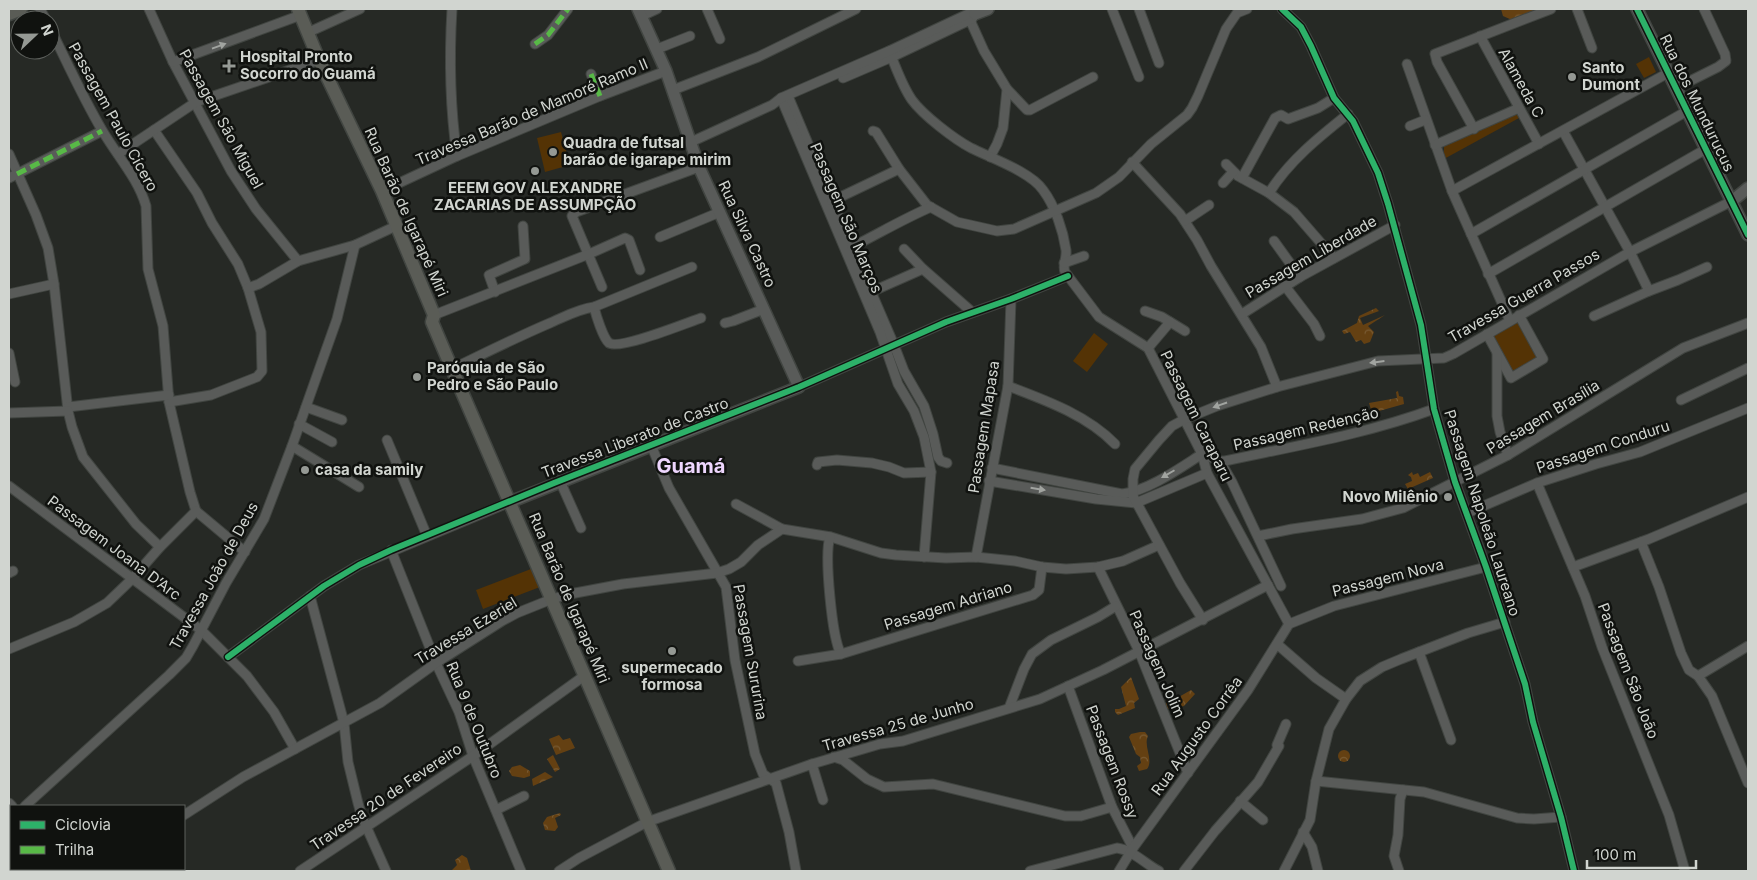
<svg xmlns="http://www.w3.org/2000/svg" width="1757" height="880" viewBox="0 0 1757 880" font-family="Inter,sans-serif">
  <defs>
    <pattern id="forest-crowns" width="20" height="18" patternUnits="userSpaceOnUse" patternTransform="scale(1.25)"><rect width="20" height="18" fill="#644012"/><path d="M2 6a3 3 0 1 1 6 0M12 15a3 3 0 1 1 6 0" fill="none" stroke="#795b33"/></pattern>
  </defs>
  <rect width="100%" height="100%" fill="#262925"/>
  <!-- green -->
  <g fill="#543305">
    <path d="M1649,57L1656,72L1644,78L1636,64Z"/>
    <path d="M1516,112L1519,118L1444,159V145Z"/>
    <path d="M561,132L570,165L545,172L537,138Z"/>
    <path d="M1520,318L1543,359L1513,376L1490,334Z"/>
    <path d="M1094,333L1108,344L1087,372L1073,361Z"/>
    <path d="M531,569L540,587L483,609L476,590Z"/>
  </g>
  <!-- forest -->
  <g fill="url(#forest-crowns)">
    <path d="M1501,9H1540L1512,20L1503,16Z"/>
    <path d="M1376,308L1379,311L1360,318L1363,325L1385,315L1368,326L1374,332L1370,342L1364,344L1361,340L1356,342L1350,332L1344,334L1342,331L1357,323L1359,316Z"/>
    <path d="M1398,391L1399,396L1403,397L1404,404L1372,413L1369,403L1397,398L1396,392Z"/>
    <path d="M1412,472L1413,475L1418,473L1420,477L1430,472L1433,478L1408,489L1405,484L1412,481L1411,477L1408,475Z"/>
    <path d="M1131,677L1139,699L1134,703L1135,708L1118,715L1115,712V709H1119L1126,706L1121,687Z"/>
    <path d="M1191,690L1195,694L1184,706L1180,707L1177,704L1166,710L1165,703L1170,702Z"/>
    <path d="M1140,732H1145L1148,736C1143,746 1154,760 1147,769L1139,771L1137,766L1141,763L1140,757L1136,754L1129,737L1131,734Z"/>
    <path d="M559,735L563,740L570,738L575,748L556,755L549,739Z"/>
    <circle cx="1344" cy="756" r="6"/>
    <path d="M553,755L560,769L555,772L547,759Z"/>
    <path d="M520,765L530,771V776L524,778L512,776L509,771L512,767Z"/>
    <path d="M545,772L553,777L533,786L532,779Z"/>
    <path d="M560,813L561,815L555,818L558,827L555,831L545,830L543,823L547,817Z"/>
    <path d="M462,855L467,858L471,871H451L457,865L455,860Z"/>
  </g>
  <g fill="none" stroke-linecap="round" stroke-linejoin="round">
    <!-- minor casing -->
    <g stroke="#414541" stroke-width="11">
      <g id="minor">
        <path d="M40,9L46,20"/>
        <path d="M149,9L173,62L231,171L256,209L298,261"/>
        <path d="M452,9C449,59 450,107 457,156"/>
        <path d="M707,9L720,39"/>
        <path d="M1112,9L1139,77"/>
        <path d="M1139,9L1159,63"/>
        <path d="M1282,9L1301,27L1311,46L1334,98L1353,121L1378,173L1388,204L1421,325L1434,409L1455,482L1486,567L1525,684L1533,722L1561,817L1574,871"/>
        <path d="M1577,9L1592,48"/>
        <path d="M642,16L657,9"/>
        <path d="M970,20L984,51L1007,89L1003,128L997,144L990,157"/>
        <path d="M50,28C67,62 83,98 102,130C117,156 138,178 146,206L148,269L163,326L169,402L190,492L196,511L245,552"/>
        <path d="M309,32L360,9"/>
        <path d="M1480,36L1539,144"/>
        <path d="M535,44L548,35L568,9"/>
        <path d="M657,49L690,36"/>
        <path d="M889,51C896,67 902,86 912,100C923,115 954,139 971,148C991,158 1031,172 1043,190C1055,206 1063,230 1066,250C1067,259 1062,265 1065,272L1099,317L1148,348L1202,454L1207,473L1289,624"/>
        <path d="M173,62L301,15"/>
        <path d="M1407,64L1452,191L1510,321"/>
        <path d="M591,74L600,96"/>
        <path d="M843,78L892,57L972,19L975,14"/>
        <path d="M1676,88L1718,67L1726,61L1725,54L1704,9"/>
        <path d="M1007,89L1027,110H1030L1093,77"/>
        <path d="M673,90L758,57L856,9"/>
        <path d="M788,96L832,201L894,345L904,371L924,406L933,434L938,457L941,461L947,463"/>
        <path d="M781,98L880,332L898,384L914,411L924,437L931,472L924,557"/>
        <path d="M1410,126L1425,120"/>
        <path d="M1474,129L1437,62L1435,54L1551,9"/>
        <path d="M154,130L197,193L212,223L238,264L248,288L261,332L262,371L257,377L211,395L169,402"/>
        <path d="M873,131L876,132L899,169L927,205L957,222L997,231L1014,229L1096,193L1119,177L1151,144L1187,115L1192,108L1198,96L1226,29L1237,13L1247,9"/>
        <path d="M1563,131L1630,252L1649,291"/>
        <path d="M691,142L772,105L781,98L889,51L970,13L975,14"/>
        <path d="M1435,145L1519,108"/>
        <path d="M9,154L36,215L48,248L54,284L68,411L72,427L83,457L136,524L160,547"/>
        <path d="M118,154L196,102L319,60"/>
        <path d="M1132,162L1180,214L1197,240L1211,266L1261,347L1277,387"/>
        <path d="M1226,164L1238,176L1269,193L1294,212L1334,258"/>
        <path d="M9,178L102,131"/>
        <path d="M1242,178L1275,118L1281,115L1288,119L1318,108L1334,98"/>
        <path d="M1223,183L1233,172"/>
        <path d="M382,191L457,156L600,96L666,71"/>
        <path d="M1452,191L1668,73"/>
        <path d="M1269,193C1289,161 1319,137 1348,114"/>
        <path d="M832,201L899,169"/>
        <path d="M1185,221L1209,205"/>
        <path d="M1471,234L1687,111"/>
        <path d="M660,237L720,212"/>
        <path d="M1274,241L1300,277"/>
        <path d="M852,247C878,234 903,219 931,207"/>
        <path d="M904,249L923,269L972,312"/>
        <path d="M1064,263L1084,256"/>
        <path d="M1488,274L1706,149"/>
        <path d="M1285,286L1314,324L1320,336"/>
        <path d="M602,287L572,216L576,212L699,167"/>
        <path d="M248,288L259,284L298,261L355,245L396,226"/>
        <path d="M495,292L489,275L525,259L523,226"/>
        <path d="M871,292L923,269"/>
        <path d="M9,294L54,284"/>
        <path d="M594,307C596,315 603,338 609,343C620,350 686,323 701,318"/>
        <path d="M1145,311L1162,317L1185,331"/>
        <path d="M1242,314L1300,277L1395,225"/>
        <path d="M434,315L589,254L625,238L629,240L640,270"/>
        <path d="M1594,316L1649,291L1678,280L1707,267"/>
        <path d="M725,323L733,321L764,309"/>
        <path d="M1487,334L1511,378L1543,359L1519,315"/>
        <path d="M1148,348L1170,322"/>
        <path d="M9,353L15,382"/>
        <path d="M1497,354V416L1500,432L1508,455"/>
        <path d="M452,369C485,353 517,337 550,323C564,317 578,309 594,307L692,267"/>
        <path d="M1008,386C1045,400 1087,415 1115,444"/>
        <path d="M799,387L946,322L1011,299L1068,276"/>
        <path d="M1681,400L1748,368"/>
        <path d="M68,407L169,395"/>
        <path d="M306,407L342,420"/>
        <path d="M9,413L68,411"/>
        <path d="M299,424L332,442"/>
        <path d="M387,440L427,536"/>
        <path d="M651,445L669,488L726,587L735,660L755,754L763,774L776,783L789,832L796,871"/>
        <path d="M292,446L359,487"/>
        <path d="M1202,454L1220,461H1225C1295,446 1366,434 1434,409"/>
        <path d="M1220,461L1232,482L1281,586"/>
        <path d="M817,465L818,462L837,460L872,463L889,467L904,473L931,472"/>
        <path d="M992,468L1122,494C1148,491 1180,468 1202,454"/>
        <path d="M560,481L581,528"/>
        <path d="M989,481L1096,499L1136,503L1207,473"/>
        <path d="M1537,483L1585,596L1602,647L1669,815L1685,871"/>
        <path d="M9,486L201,630L247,676L274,712L295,749"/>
        <path d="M736,504L782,529L831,537L881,553L896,555L946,558L976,557L1015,561L1042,567L1066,569L1098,567L1123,561L1159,545"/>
        <path d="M1467,513L1537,483L1596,464L1640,452L1748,408"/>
        <path d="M1258,536L1292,529L1362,519L1403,508L1508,455L1683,348L1748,323"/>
        <path d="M830,537C824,555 832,638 841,654"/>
        <path d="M1641,542L1659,587L1681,653L1689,670L1698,676L1712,696L1748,783"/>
        <path d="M391,550L436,663L459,712L473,756L521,871"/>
        <path d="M976,557L1008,386L1011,299"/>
        <path d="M1098,567L1139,651L1188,773"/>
        <path d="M1573,567L1649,539L1748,497"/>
        <path d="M9,573L13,571"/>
        <path d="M310,596L344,723L348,762L358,803L362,817L386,871"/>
        <path d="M1203,620L1180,583L1133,496V479L1135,469L1159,440L1172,426L1185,419L1217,406L1277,387L1378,361L1444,358L1453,354L1630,252L1732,201"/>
        <path d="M1277,644L1316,678L1346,699"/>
        <path d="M9,649L74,622L107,603L131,580L160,547L196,511"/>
        <path d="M1419,652L1451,740"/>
        <path d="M228,657L324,586L359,565L510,502"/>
        <path d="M798,661L841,654L1033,595L1039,590L1042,567"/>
        <path d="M1698,676L1748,646"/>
        <path d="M1068,686L1112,807L1133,848"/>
        <path d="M1009,708L1024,669L1032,654L1051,640L1098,617L1116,606"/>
        <path d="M834,757L843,760L867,779L884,787L933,784L1065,816H1081L1112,807"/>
        <path d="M812,764L823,800"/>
        <path d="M1316,781L1424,792L1517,818L1534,819L1561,817"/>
        <path d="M1240,801L1263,820"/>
        <path d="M9,803L12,806"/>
        <path d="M25,806L169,675L186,658L193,646L226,583L264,519L292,446L337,319L355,245"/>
        <path d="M496,810L524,796"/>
        <path d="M184,815L243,777L380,703L436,663L502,621L517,613L552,599L570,594L623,584L717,573L729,569L741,562L758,545L782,529"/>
        <path d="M9,820L11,818"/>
        <path d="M1303,832L1312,847L1318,871"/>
        <path d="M93,871L97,869"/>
        <path d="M300,871L473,756L584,676"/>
        <path d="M559,871L579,858L647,822L812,764L880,744L903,741L1040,699L1103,670L1268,585"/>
        <path d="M1030,871L1117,848C1133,850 1145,864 1159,871"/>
        <path d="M1119,871L1133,848L1248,690L1289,624L1334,606L1486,567"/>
        <path d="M1184,871L1215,831L1258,782L1279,746L1277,745L1286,724"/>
        <path d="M1284,871L1310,820L1316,781L1329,729L1346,699L1360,681L1382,667L1401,659L1468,633L1505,622"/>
        <path d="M1399,871L1394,856L1398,835L1400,799L1403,790"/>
      </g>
    </g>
    <!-- tertiary casing -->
    <g stroke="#414541" stroke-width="14">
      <g id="tertiary">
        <path d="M1637,9L1748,235"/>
        <path d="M975,14L988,9"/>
        <path d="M1732,201L1748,188"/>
        <path d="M510,502L799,387L699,167L666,71L638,9"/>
      </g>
    </g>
    <!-- secondary casing -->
    <g stroke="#414541" stroke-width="15">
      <g id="secondary">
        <path d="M298,9L319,60L382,191L434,315L432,322L452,369L669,871"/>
        <path d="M9,14L21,9"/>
      </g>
    </g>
    <!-- minor -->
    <use href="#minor" stroke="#595b59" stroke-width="9"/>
    <!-- tertiary -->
    <use href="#tertiary" stroke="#595b59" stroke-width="11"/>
    <!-- secondary -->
    <use href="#secondary" stroke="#5a5c56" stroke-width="12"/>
    <!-- quiet -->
    <g stroke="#58b947" stroke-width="5" stroke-dasharray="10 5" stroke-linecap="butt">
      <path d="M535,44L548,35L568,9"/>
      <path d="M591,74L600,96"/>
      <path d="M17,174L102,131"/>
    </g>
    <!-- cycleway casing -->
    <g stroke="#10120f" stroke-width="9">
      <g id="cycleway">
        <path d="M1282,9L1301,27L1311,46L1334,98L1353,121L1378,173L1388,204L1421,325L1434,409L1455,482L1486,567L1525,684L1533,722L1561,817L1574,871"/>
        <path d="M1637,9L1748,235"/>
        <path d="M228,657L324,586L359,565L391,550L554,483L799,387L946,322L1011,299L1068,276"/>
      </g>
    </g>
    <!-- cycleway -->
    <use href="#cycleway" stroke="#2db169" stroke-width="6"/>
  </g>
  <!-- one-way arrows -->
  <defs><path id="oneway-solid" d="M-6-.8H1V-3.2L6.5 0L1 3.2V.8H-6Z" transform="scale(1.25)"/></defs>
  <g fill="#a1a4a0">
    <use href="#oneway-solid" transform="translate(219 46) rotate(-20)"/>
    <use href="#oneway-solid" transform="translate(1377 362) rotate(173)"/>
    <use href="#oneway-solid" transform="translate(1220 405) rotate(161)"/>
    <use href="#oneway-solid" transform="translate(1168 474) rotate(150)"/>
    <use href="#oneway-solid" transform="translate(1038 489) rotate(9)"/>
  </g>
  <!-- markers -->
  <g fill="#959994" stroke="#10120f" stroke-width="2">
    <path d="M226.5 58.5h5v5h5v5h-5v5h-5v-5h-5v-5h5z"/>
    <circle cx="1572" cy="77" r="5"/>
    <circle cx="553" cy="152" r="5"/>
    <circle cx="535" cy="171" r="5"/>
    <circle cx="417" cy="377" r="5"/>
    <circle cx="305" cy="470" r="5"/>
    <circle cx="1448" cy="497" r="5"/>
    <circle cx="672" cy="651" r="5"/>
  </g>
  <g text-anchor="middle" stroke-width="5" stroke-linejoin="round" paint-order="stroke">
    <!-- poi labels -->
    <g font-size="15" font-weight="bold" fill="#d1d5d0" stroke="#10120f" text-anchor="start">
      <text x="240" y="62">Hospital Pronto<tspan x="240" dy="17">Socorro do Guamá</tspan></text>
      <text x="1582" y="73">Santo<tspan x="1582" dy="17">Dumont</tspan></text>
      <text x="563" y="148">Quadra de futsal<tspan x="563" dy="17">barão de igarape mirim</tspan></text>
      <text x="535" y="193" text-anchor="middle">EEEM GOV ALEXANDRE<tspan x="535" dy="17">ZACARIAS DE ASSUMPÇÃO</tspan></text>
      <text x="427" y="373">Paróquia de São<tspan x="427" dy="17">Pedro e São Paulo</tspan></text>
      <text x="315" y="475">casa da samily</text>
      <text x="1438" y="502" text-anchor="end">Novo Milênio</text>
      <text x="672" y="673" text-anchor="middle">supermecado<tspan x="672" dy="17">formosa</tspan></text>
    </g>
    <!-- street labels -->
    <g font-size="15" fill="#d1d5d0" stroke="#10120f">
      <text transform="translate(1521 83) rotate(61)" y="5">Alameda C</text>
      <text transform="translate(1697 103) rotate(64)" y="5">Rua dos Mundurucus</text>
      <text transform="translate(532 112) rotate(-23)" y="5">Travessa Barão de Mamoré Ramo II</text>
      <text transform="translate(113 117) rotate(61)" y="5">Passagem Paulo Cícero</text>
      <text transform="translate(221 119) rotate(61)" y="5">Passagem São Miguel</text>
      <text transform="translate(406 212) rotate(66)" y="5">Rua Barão de Igarapé Miri</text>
      <text transform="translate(846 218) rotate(67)" y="5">Passagem São Marços</text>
      <text transform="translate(747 234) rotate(65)" y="5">Rua Silva Castro</text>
      <text transform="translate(1311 257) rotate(-30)" y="5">Passagem Liberdade</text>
      <text transform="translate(1524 296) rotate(-30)" y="5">Travessa Guerra Passos</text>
      <text transform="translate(1196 416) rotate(64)" y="5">Passagem Caraparu</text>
      <text transform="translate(1543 417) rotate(-31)" y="5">Passagem Brasília</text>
      <text transform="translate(984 427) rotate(-81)" y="5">Passagem Mapasa</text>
      <text transform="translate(1306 429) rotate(-13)" y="5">Passagem Redenção</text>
      <text transform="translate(635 438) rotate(-21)" y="5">Travessa Liberato de Castro</text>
      <text transform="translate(1603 447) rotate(-18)" y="5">Passagem Conduru</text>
      <text transform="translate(1482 513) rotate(72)" y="5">Passagem Napoleão Laureano</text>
      <text transform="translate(114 548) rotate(37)" y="5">Passagem Joana D’Arc</text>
      <text transform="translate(214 576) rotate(-61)" y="5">Travessa João de Deus</text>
      <text transform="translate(1388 578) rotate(-14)" y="5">Passagem Nova</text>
      <text transform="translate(569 598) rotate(67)" y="5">Rua Barão de Igarapé Miri</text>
      <text transform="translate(948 606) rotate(-17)" y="5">Passagem Adriano</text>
      <text transform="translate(466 631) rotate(-31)" y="5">Travessa Ezeriel</text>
      <text transform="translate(750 652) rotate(80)" y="5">Passagem Sururina</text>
      <text transform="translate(1157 664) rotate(66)" y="5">Passagem Jolim</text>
      <text transform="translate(1628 671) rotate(69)" y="5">Passagem São João</text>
      <text transform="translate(474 720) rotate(68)" y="5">Rua 9 de Outubro</text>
      <text transform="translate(898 725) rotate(-16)" y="5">Travessa 25 de Junho</text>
      <text transform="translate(1197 736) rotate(-54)" y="5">Rua Augusto Corrêa</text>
      <text transform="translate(1112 762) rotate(69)" y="5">Passagem Rossy</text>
      <text transform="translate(386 797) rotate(-34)" y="5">Travessa 20 de Fevereiro</text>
    </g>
    <!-- district labels -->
    <g font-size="20" font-weight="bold" fill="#eed6fe" stroke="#10120f">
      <text x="691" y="473">Guamá</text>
    </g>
  </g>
  <!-- border -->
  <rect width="1757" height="880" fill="none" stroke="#d1d5d0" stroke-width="20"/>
  <!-- legend -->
  <rect x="10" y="805" width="175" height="65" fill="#10120f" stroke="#5d605c"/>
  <rect x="20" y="821" width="25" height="8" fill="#2db169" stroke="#5d605c"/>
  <text x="55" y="830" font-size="15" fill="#d1d5d0">Ciclovia</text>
  <rect x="20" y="846" width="25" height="8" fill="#58b947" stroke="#5d605c"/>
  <text x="55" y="855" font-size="15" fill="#d1d5d0">Trilha</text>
  <!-- north arrow -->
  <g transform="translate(35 35) rotate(68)"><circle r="24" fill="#10120f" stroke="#5d605c"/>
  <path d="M0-4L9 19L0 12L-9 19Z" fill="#959994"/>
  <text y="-8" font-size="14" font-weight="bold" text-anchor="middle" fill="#d1d5d0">N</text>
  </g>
  <!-- scale -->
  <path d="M1587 860v8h109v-8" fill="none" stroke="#d1d5d0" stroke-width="2.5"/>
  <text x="1594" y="860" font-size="15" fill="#d1d5d0" stroke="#10120f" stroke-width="4" paint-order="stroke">100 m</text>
</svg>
